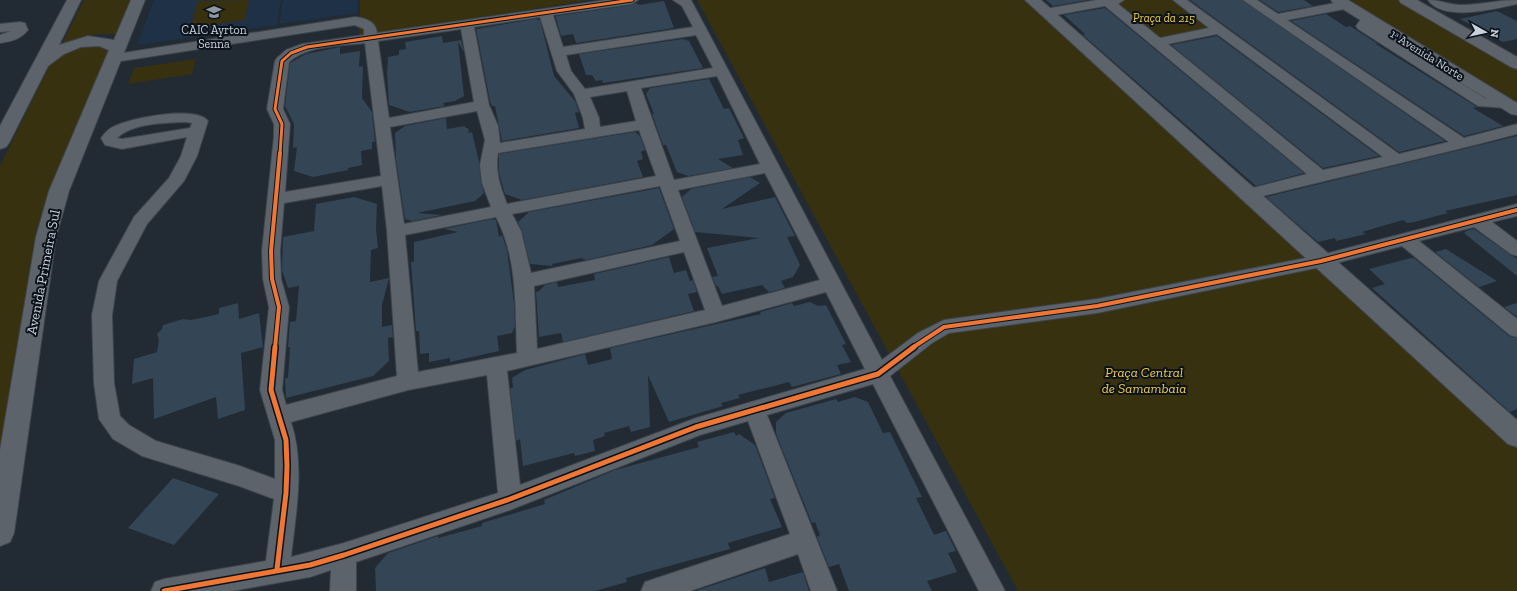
<svg xmlns="http://www.w3.org/2000/svg" width="1517" height="591" viewBox="0 0 1517 591" font-family="'Zilla Slab',serif">
  <rect width="100%" height="100%" fill="#222a33"/>
  <!-- built -->
  <g fill="#1f3146">
    <path d="M154,0H281L277,25L137,45Z"/>
    <path d="M283,0H357V13L279,24Z"/>
  </g>
  <!-- green -->
  <g fill="#383110">
    <path d="M84,0H131L117,34H98L62,44Z"/>
    <path d="M249,0L245,20L190,28L198,1Z"/>
    <path d="M360,0H588L359,37Z"/>
    <path d="M697,0H1033L1517,431V591H1018Z"/>
    <path d="M1123,0H1177L1215,28L1159,38L1114,2Z"/>
    <path d="M1347,0H1398L1517,70V102Z"/>
    <path d="M96,44L113,49L49,203L0,484V166L52,60L72,48Z"/>
    <path d="M196,59L192,74L128,84L134,68Z"/>
  </g>
  <!-- building -->
  <g fill="#344556">
    <path d="M1046,0H1088L1053,6Z"/>
    <path d="M1190,0H1242L1445,141L1399,152Z"/>
    <path d="M1260,0H1304L1313,6L1278,12Z"/>
    <path d="M664,1L674,28L576,43L573,34L561,36L556,18V16L632,5L636,3L639,5Z"/>
    <path d="M1105,8L1304,173L1256,186L1083,35L1085,34L1064,15Z"/>
    <path d="M1497,11L1517,21V39L1503,42L1460,19Z"/>
    <path d="M1326,14L1346,27L1350,26L1378,44H1376L1477,107L1473,108L1503,126L1464,136L1291,21Z"/>
    <path d="M534,19L540,20L554,76L575,101L579,112L575,113L579,128L502,141L495,106H492L490,101L476,29Z"/>
    <path d="M442,36L443,43L461,40L464,52L458,42L464,96L455,101L443,103L444,106L410,112L389,105L387,73L388,57L399,55V50L406,49L405,42Z"/>
    <path d="M1217,36L1379,156L1323,168L1171,45Z"/>
    <path d="M683,39L689,41L703,68L603,83L602,80L596,81L592,75H586L579,54Z"/>
    <path d="M340,47V54L360,51L359,67L363,66L362,98L372,112L375,142H372V149L361,151L362,165L348,168V170L313,177L294,171L297,147L293,148L294,124L285,106L290,63L306,54Z"/>
    <path d="M709,79L724,109L729,108L744,138L738,140L743,155L718,159L733,168L688,176L677,172L666,145H663L652,114H654L646,94L650,88Z"/>
    <path d="M446,118L447,129L465,126L466,128H468L469,133L472,132L479,162L481,183L484,193L475,201L417,213L442,215L413,221L405,219L396,160L395,133L405,126Z"/>
    <path d="M635,132L640,136L645,150L641,152L643,159L637,161L643,177L522,200L505,194L499,173V154Z"/>
    <path d="M1517,136V195L1445,211L1448,213L1414,222L1407,223L1403,220L1362,232L1366,234L1336,241L1335,238L1318,242L1266,197Z"/>
    <path d="M750,177L760,183L722,209L775,197L795,236L787,237L800,265L793,277L781,281L785,288L769,292L762,285L722,294L718,286H716L712,277L718,276L707,248L759,238L695,232L682,197L691,189Z"/>
    <path d="M659,188L674,229L652,245L586,260L581,258L552,264L553,266L530,264L522,231L518,222L529,212Z"/>
    <path d="M354,197L377,204L376,229L378,248L371,250L370,282L389,278L382,305V327L392,325L393,337L388,338L389,361L373,376L286,398L285,378H288L290,347H288L290,322L296,321L299,286L288,288L282,270L283,237L314,231L316,204Z"/>
    <path d="M492,219L496,220L499,237L502,235L507,250L514,303L515,326L512,333L497,336L499,351L450,362V358L429,362V353L420,354L419,331H416L411,262H414V242L458,232L444,229Z"/>
    <path d="M1474,229L1517,259V276L1464,233L1466,231Z"/>
    <path d="M1446,249L1497,281L1479,287L1435,252Z"/>
    <path d="M669,257L674,273L686,270L690,281L693,280L697,292L688,294L694,311L563,342L561,333L539,337L536,292L539,291L545,285L557,282L558,287L595,280L594,274Z"/>
    <path d="M1411,258H1414L1509,336L1517,338V409L1510,412L1372,288L1385,284L1369,269Z"/>
    <path d="M810,302L818,306L826,305L846,344L842,345L851,362L837,365L841,374L792,387L789,382L738,395L740,398L721,403L723,406L669,422L648,375L650,427L631,432L629,426L604,433L605,436L593,440L595,451L575,456L574,453L523,466L520,439L516,441L510,388H513L512,378L525,370L585,354L588,365L612,359L610,348L761,314L760,312L792,303L794,306Z"/>
    <path d="M238,303L239,319L259,313L263,347L241,353L245,410L218,419L216,397L154,419L153,378L132,384L134,359L157,352L159,340L157,334L162,329L163,325L183,319L191,320L219,314V308Z"/>
    <path d="M1517,303V317L1504,307Z"/>
    <path d="M855,397L868,402L883,433L890,432L922,497L916,498L934,535L946,531L956,551L948,553L957,572L927,581L932,591H849L839,564L829,567L817,537L820,535L815,522L812,523L782,449L776,433V422L786,413L836,399L838,402Z"/>
    <path d="M734,432L736,436L739,434L755,445L775,498L770,499L782,527L728,543L730,549L626,578L627,582L595,591H376L375,568L388,553L438,536V538L482,526V523L545,504L544,500L615,470L699,447L697,442Z"/>
    <path d="M173,478L219,494L174,545L128,528Z"/>
    <path d="M765,568L769,582L803,572L809,591H695Z"/>
  </g>
  <g fill="none" stroke-linecap="round" stroke-linejoin="round">
    <!-- street casing -->
    <g stroke="#3d454d" stroke-width="2">
      <g id="street">
        <path d="M606,0H638L632,4L553,15L563,47L693,27L682,6L673,0H691L882,360L918,333L944,320L1097,299L1321,255L1517,204V216L1492,222L1517,241V256L1511,254L1474,227L1419,241L1517,319V337L1510,335L1402,246L1321,267L1097,313L949,333L932,343L890,376L1005,591H979L873,384L767,415L837,591H811L798,554L690,591H641L645,582L654,579L790,534L748,421L700,435L510,510L356,562V591H330L331,570L310,577L232,591H151L155,582L164,579L266,561L274,499L239,486L142,456L113,439L99,419L94,383L92,315L99,281L134,217L169,178L181,156L187,137L122,149L105,145L101,138C105,133 109,128 115,126C131,118 196,105 208,121L197,156L184,181L147,224L117,281L112,315L114,383L120,416L129,425L156,441L240,466L275,479V440L260,390L269,307L263,279L262,251L274,136V124L267,109L275,61L277,58L286,50L302,44L364,35V29L355,25L115,62L110,61L108,58L110,55L355,17C365,18 376,21 377,33ZM540,17L557,71L574,94L583,118L585,129L500,143L498,126L489,105L474,27ZM461,29L474,102L389,118L378,41ZM696,35L713,68L585,89L571,71L566,55ZM365,43L381,176L285,192L290,124L283,109L289,62C308,45 341,46 365,43ZM717,76L760,164L674,180L641,88ZM627,91L636,121L600,127L599,118L590,97ZM477,111L485,140L480,165L482,183L491,207L404,224L390,127ZM185,122L192,123L190,128L122,139L117,138C133,123 164,123 185,122ZM639,130L656,176L507,204C500,186 495,172 498,153ZM765,173L820,280L722,306L678,190ZM382,186L387,231L397,376L286,405L282,390L289,307L281,279L280,251L284,203ZM660,186L680,241L531,273L521,231L512,214ZM496,217C518,258 515,308 517,353L418,372L405,235ZM684,252L705,310L537,349L534,286ZM826,292L865,369L696,418L520,485L507,371L716,322ZM487,375L498,493L344,543L291,557C296,512 305,465 291,422L408,390Z"/>
        <path d="M1097,0H1124L1118,4L1160,38L1209,28L1173,0H1187L1399,154L1449,142L1243,0H1257L1278,14L1345,1L1350,2L1351,5L1350,8L1287,20L1464,138L1517,124V134C1427,158 1337,177 1247,200L1241,199L1239,195L1241,191L1307,174L1105,6L1045,17L1039,13L1045,9ZM1217,34L1383,157L1323,170L1168,44Z"/>
        <path d="M1428,0C1441,0 1449,5 1461,5C1480,5 1498,0 1517,0V4C1495,9 1443,22 1428,0Z"/>
        <path d="M1368,15L1375,19L1370,25L1486,99L1512,101L1514,104L1512,107L1507,108L1478,106L1358,29L1356,26L1363,16Z"/>
        <path d="M20,22L25,23L28,30C21,39 11,42 0,43V35L11,31L0,32V24Z"/>
      </g>
    </g>
    <!-- secondary casing -->
    <g stroke="#3d454d" stroke-width="2">
      <g id="secondary">
        <path d="M67,0H81L59,45L88,36L114,40L131,0H145L69,191L56,237L14,533L10,542L0,546V450L36,237L49,191L109,50L99,46L81,47L64,54L48,66L9,143L6,147L0,149V126Z"/>
        <path d="M1025,0H1041L1517,420V447L1508,444Z"/>
        <path d="M1331,0H1348L1517,103V115L1511,114L1333,3Z"/>
        <path d="M1399,0H1417L1517,57V69L1511,67L1401,3Z"/>
      </g>
    </g>
    <!-- street -->
    <use href="#street" fill="#5d636a" fill-rule="evenodd"/>
    <!-- secondary -->
    <use href="#secondary" fill="#5d636a" fill-rule="evenodd"/>
    <!-- cycleway-far2 casing -->
    <g stroke="#0b1219" stroke-width="5">
      <path id="cycleway-far2" d="M280,154L282,124L275,109L282,61L291,53L307,47L632,0"/>
    </g>
    <!-- cycleway-far1 casing -->
    <g stroke="#0b1219" stroke-width="6">
      <g id="cycleway-far1">
        <path d="M275,348L279,307L272,279L271,251L280,153"/>
        <path d="M912,348L944,327L1097,306L1321,261L1517,210"/>
      </g>
    </g>
    <!-- cycleway casing -->
    <g stroke="#0b1219" stroke-width="8">
      <g id="cycleway">
        <path d="M275,347L271,390L286,440L287,466L286,493L277,569"/>
        <path d="M164,591L310,565L344,555L510,499L696,427L878,374L914,347"/>
      </g>
    </g>
    <!-- cycleway-far2 -->
    <use href="#cycleway-far2" stroke="#f07635" stroke-width="3"/>
    <!-- cycleway-far1 -->
    <use href="#cycleway-far1" stroke="#f07635" stroke-width="4"/>
    <!-- cycleway -->
    <use href="#cycleway" stroke="#f07635" stroke-width="5"/>
  </g>
  <!-- icons -->
  <defs>
    <g id="school-bare" transform="scale(1.2)"><path d="M0-5L7-2L0 1L-7-2ZM-4 1L0 2.5L4 1V4Q0 6-4 4Z" fill="#8e97a2" stroke="#0b1219" stroke-width="2.5" paint-order="stroke"/></g>
  </defs>
  <g fill-rule="evenodd">
    <use href="#school-bare" x="214" y="12"/>
  </g>
  <g text-anchor="middle" stroke-width="4" stroke-linejoin="round" paint-order="stroke">
    <!-- far-park labels -->
    <g font-size="12" font-style="italic" fill="#f0cd3f" stroke="#0b1219">
      <text x="1164" y="22">Praça da 215</text>
    </g>
    <!-- far-poi labels -->
    <g font-size="12" fill="#c8d2de" stroke="#0b1219">
      <text x="214" y="34">CAIC Ayrton<tspan x="214" dy="14">Senna</tspan></text>
    </g>
    <!-- far-street labels -->
    <g font-size="12" fill="#c8d2de" stroke="#0b1219">
      <text transform="translate(1427 55) rotate(32)" y="4">1ᵃ Avenida Norte</text>
    </g>
    <!-- street labels -->
    <g font-size="14" fill="#c8d2de" stroke="#0b1219">
      <text transform="translate(43 272) rotate(-79)" y="5">Avenida Primeira Sul</text>
    </g>
    <!-- park labels -->
    <g font-size="14" font-style="italic" fill="#f0cd3f" stroke="#0b1219">
      <text x="1144" y="377">Praça Central<tspan x="1144" dy="16">de Samambaia</tspan></text>
    </g>
  </g>
  <!-- north arrow -->
  <g transform="translate(1485 32) rotate(98)" stroke="#0b1219" stroke-width="3" paint-order="stroke">
  <path d="M0-3L7 15L0 10L-7 15Z" fill="#c8d2de"/>
  <text y="-6" font-size="11" font-weight="bold" text-anchor="middle" fill="#c8d2de">N</text>
  </g>
</svg>
